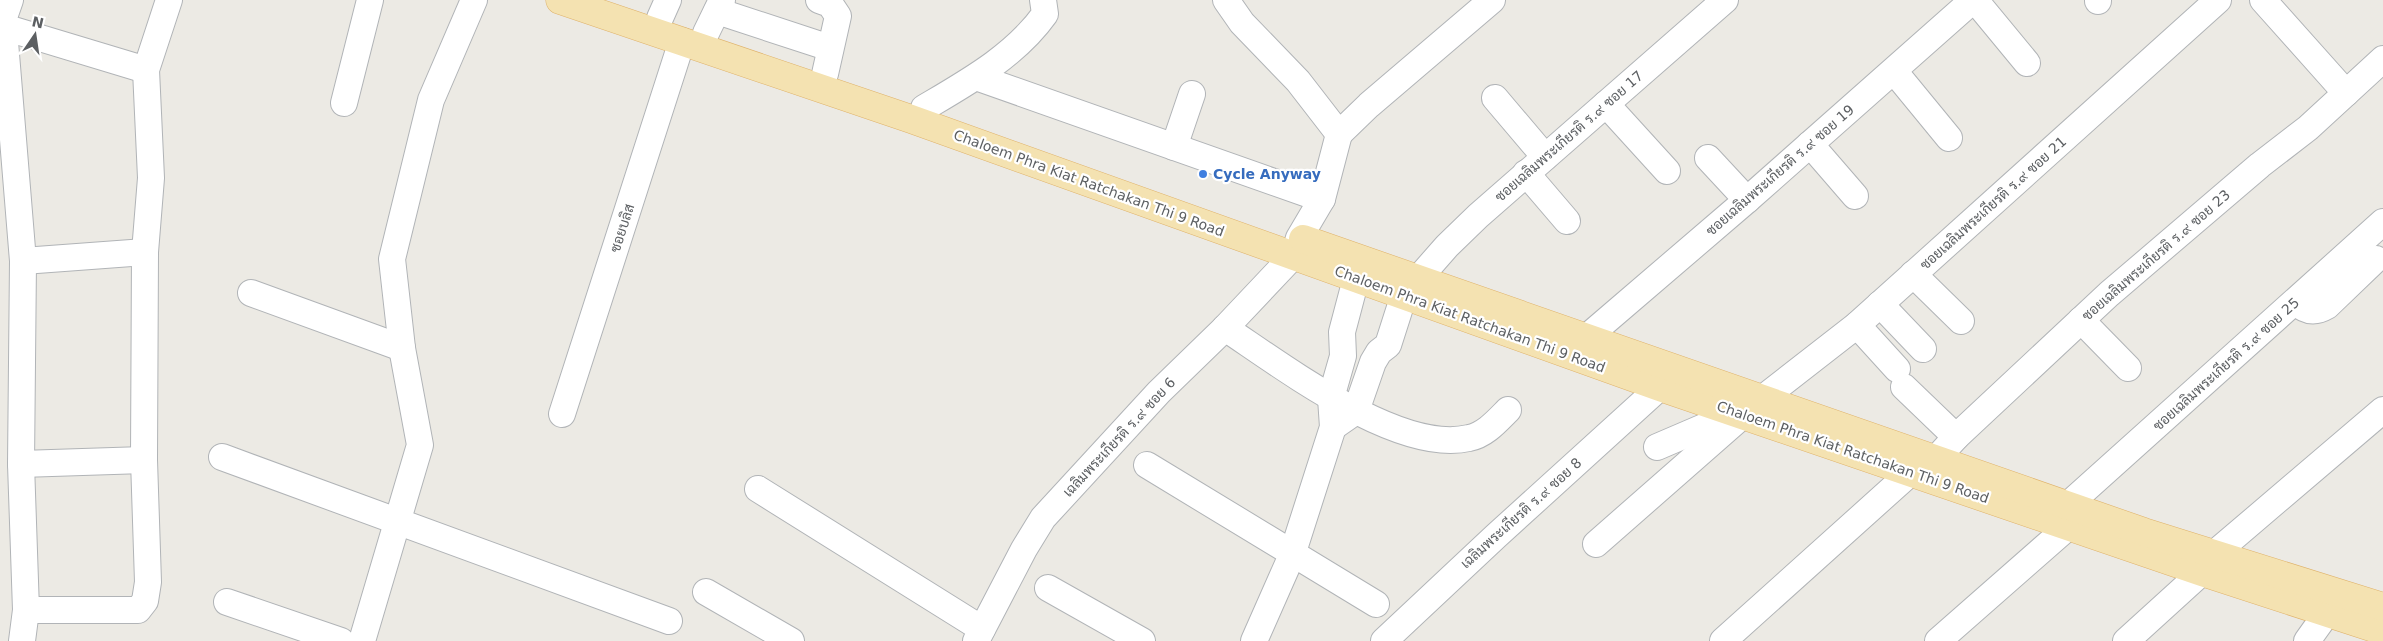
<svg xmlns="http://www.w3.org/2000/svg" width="2383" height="641" viewBox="0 0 2383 641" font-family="'DejaVu Sans',Sarabun,sans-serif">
  <rect width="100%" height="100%" fill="#eceae4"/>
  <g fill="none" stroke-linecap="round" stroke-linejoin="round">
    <!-- minor casing -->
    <g stroke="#b1b4b7" stroke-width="28">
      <g id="minor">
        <path d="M10,0L1,26L5,42L23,261L21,464L26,610L22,641"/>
        <path d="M819,0L830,4L838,16L825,74"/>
        <path d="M1226,0L1242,23L1298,81L1339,134L1369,105L1492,0"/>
        <path d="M1975,0L2027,63"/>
        <path d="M2098,0V1"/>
        <path d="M2263,0L2346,93"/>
        <path d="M717,11L830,48"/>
        <path d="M660,18L668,0"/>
        <path d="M0,26L146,70"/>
        <path d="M706,33L722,0"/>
        <path d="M1894,71L1949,138"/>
        <path d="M976,77L1322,199"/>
        <path d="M1495,98L1545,157"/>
        <path d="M344,103L370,0"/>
        <path d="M1606,104L1667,171"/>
        <path d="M924,108C968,82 1015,56 1045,14L1043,0"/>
        <path d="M1810,144L1855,196"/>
        <path d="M1174,147L1192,94"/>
        <path d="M1708,158L1747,200"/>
        <path d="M1526,173L1567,221"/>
        <path d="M23,261L145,252"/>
        <path d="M1913,274L1961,321"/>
        <path d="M251,293L402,348"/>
        <path d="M2296,302C2306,312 2315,313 2327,306L2376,259"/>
        <path d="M1880,304L1923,349"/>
        <path d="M2081,320L2128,368"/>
        <path d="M1857,325L1897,369"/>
        <path d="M1225,328C1281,365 1399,455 1469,438C1485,435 1497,421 1508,410"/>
        <path d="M1586,338L1747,200L1973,0"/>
        <path d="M1904,387L1956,437"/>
        <path d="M1762,399L1857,325L2218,0"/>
        <path d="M562,414L682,41"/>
        <path d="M1333,427L1356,411L1373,362L1379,352L1388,345L1404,295L1447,246L1478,216L1725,0"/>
        <path d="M1657,447L1706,426L1718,413L1719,406"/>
        <path d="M222,457L669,621"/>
        <path d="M1936,459L1956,437L2109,294L2260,165L2308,128L2383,59"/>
        <path d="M21,464L144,460"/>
        <path d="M1147,465L1376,604"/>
        <path d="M758,489L982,629"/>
        <path d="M2068,505L2383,222"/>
        <path d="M1596,544L1743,415"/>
        <path d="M2214,554L2383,410"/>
        <path d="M1048,588L1142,641"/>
        <path d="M706,592L791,641"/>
        <path d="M227,602L341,641"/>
        <path d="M26,610H138L145,601L148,582L144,460L145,252L151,178L146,70L169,0"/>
        <path d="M362,641L420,445L402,348L392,259L431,100L474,0"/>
        <path d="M976,641L1024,549L1043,518L1159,392L1225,328L1294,255L1299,238L1322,199L1339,134"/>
        <path d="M1254,641L1292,555L1333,427L1331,398L1343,356L1342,332L1356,279"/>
        <path d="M1384,641L1496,536L1660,387"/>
        <path d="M1723,641L1911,472"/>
        <path d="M1938,641L2069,526"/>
        <path d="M2126,641L2202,572"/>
        <path d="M2307,641L2327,613"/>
      </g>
    </g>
    <!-- major casing -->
    <g stroke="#dfb26a" stroke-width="29">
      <g id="major">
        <path d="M560,0L911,119L1660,387L2202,572L2383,631"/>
        <path d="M1303,239L2144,532L2383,607"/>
      </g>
    </g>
    <!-- minor -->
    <use href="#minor" stroke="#fff" stroke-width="26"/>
    <!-- major -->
    <use href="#major" stroke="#f4e2b1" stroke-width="28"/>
  </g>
  <!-- markers -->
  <circle fill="#3f7fe0" stroke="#fff" stroke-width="2" cx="1203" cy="174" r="5"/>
  <g text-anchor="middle" stroke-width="4.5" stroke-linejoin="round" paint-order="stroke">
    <!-- street labels -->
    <g font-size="14" fill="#5c5f62" stroke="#fff">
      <text transform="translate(1569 136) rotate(-41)" y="5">ซอยเฉลิมพระเกียรติ ร.๙ ซอย 17</text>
      <text transform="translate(1780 170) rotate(-41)" y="5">ซอยเฉลิมพระเกียรติ ร.๙ ซอย 19</text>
      <text transform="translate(1089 183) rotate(20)" y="5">Chaloem Phra Kiat Ratchakan Thi 9 Road</text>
      <text transform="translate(1993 203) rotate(-42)" y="5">ซอยเฉลิมพระเกียรติ ร.๙ ซอย 21</text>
      <text transform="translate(622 228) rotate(-72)" y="5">ซอยบลิส</text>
      <text transform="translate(2156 255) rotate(-41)" y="5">ซอยเฉลิมพระเกียรติ ร.๙ ซอย 23</text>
      <text transform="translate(1470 319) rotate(20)" y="5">Chaloem Phra Kiat Ratchakan Thi 9 Road</text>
      <text transform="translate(2226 364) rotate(-42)" y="5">ซอยเฉลิมพระเกียรติ ร.๙ ซอย 25</text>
      <text transform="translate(1119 437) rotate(-47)" y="5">เฉลิมพระเกียรติ ร.๙ ซอย 6</text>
      <text transform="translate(1853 452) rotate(19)" y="5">Chaloem Phra Kiat Ratchakan Thi 9 Road</text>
      <text transform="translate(1521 513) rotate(-42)" y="5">เฉลิมพระเกียรติ ร.๙ ซอย 8</text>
    </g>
    <!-- shop labels -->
    <g font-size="14" font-weight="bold" fill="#366cbe" stroke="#fff" text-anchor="start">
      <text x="1213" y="179">Cycle Anyway</text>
    </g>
  </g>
  <!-- north arrow -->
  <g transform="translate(35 35) rotate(13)" stroke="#ffffff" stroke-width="4" paint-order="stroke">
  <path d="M0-4L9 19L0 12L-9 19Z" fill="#5c5f62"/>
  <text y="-8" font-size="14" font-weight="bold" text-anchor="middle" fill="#5c5f62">N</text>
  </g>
</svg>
